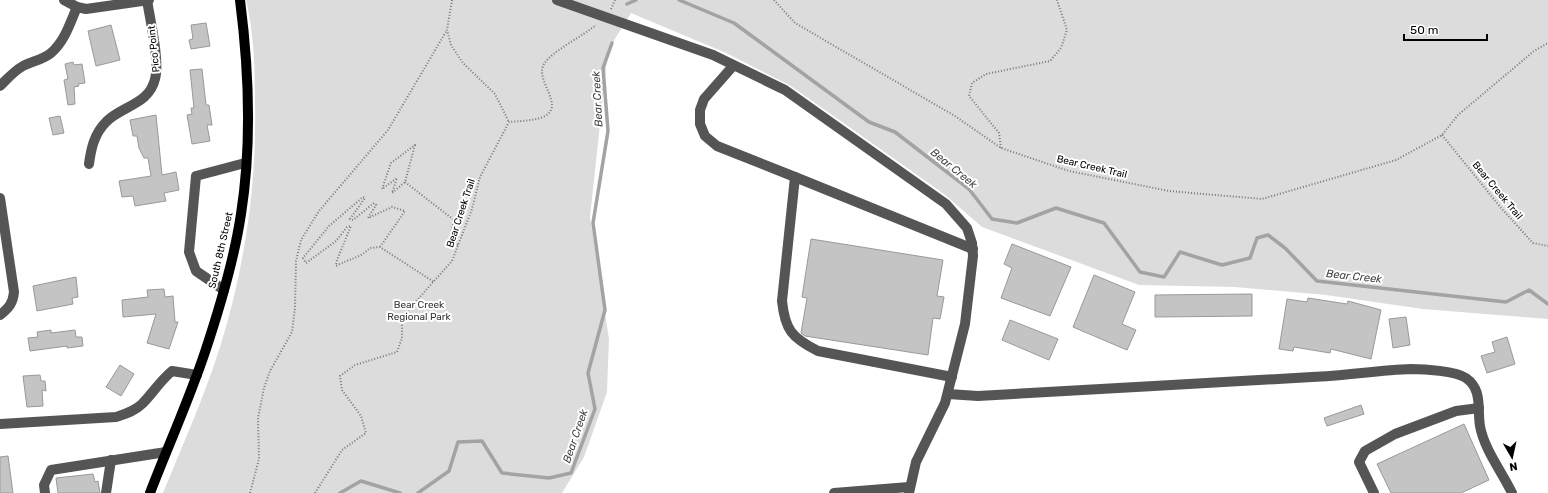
<svg xmlns="http://www.w3.org/2000/svg" width="1548" height="493" viewBox="0 0 1548 493" font-family="Rubik,sans-serif">
  <rect width="100%" height="100%" fill="#fff"/>
  <!-- green -->
  <path fill="#dcdcdc" d="M246,0H1548V319L1423,309L1326,295L1235,287L1139,285L982,227L944,194L791,86L726,53L631,13L608,50L590,217L609,339L607,392L584,457L562,493H163C183,444 205,395 221,344C245,265 257,184 255,102C255,68 254,34 246,0Z"/>
  <g fill="none" stroke-linecap="round" stroke-linejoin="round">
    <!-- stream -->
    <g stroke="#a3a3a3" stroke-width="3.5">
      <path d="M679,0L734,23L869,122L895,132L969,189L992,219L1017,223L1056,208L1104,223L1140,272L1164,277L1180,252L1222,265L1250,258L1257,238L1268,235L1285,248L1317,281L1506,302L1529,290L1548,304"/>
      <path d="M627,4L636,0"/>
      <path d="M340,493L361,481L400,493"/>
      <path d="M418,493L449,471L458,442L482,441L502,473L549,478L571,473L595,409L588,373L605,310L593,223L608,131L603,68L612,43"/>
    </g>
  </g>
  <!-- building -->
  <g fill="#c4c4c4" stroke="#999">
    <path d="M206,23L210,46L191,49L189,40L193,39L191,25Z"/>
    <path d="M111,25L120,60L96,66L88,31Z"/>
    <path d="M73,62L74,65L82,64L85,83L78,84L79,86L74,87L75,104L68,105L64,80L68,79L65,64Z"/>
    <path d="M202,69L206,105H209L212,125H207L210,141L192,144L187,115L192,114L191,108H194L190,70Z"/>
    <path d="M156,115L162,175L176,172L179,190L164,193L166,201L135,206L133,196L122,197L119,181L151,176L148,158H144L139,148L137,136H133L130,120Z"/>
    <path d="M60,116L64,133L53,135L49,118Z"/>
    <path d="M811,239L943,260L937,296L944,297L940,319L933,318L928,355L805,336L801,333L807,298L802,297Z"/>
    <path d="M1012,244L1071,267L1050,316L1001,298L1012,268L1004,264Z"/>
    <path d="M1094,275L1135,292L1122,324L1136,330L1127,350L1073,327Z"/>
    <path d="M76,277L78,297L72,298L73,304L37,311L33,286Z"/>
    <path d="M164,289L165,297L173,296L175,322H178L169,349L147,343L156,314L123,317L122,300L148,297L147,290Z"/>
    <path d="M1252,294V316L1155,317V295Z"/>
    <path d="M1308,298L1347,304L1348,301L1381,310L1371,359L1331,349L1330,353L1294,347L1293,351L1279,349L1287,299L1307,302Z"/>
    <path d="M1406,317L1410,345L1393,348L1389,319Z"/>
    <path d="M1010,320L1058,339L1049,360L1002,340Z"/>
    <path d="M51,330V333L75,330L76,337H82L83,346L67,348V346L30,351L28,338L38,337L37,332Z"/>
    <path d="M1507,337L1515,364L1487,373L1481,356L1495,352L1492,342Z"/>
    <path d="M120,365L134,374L121,396L106,387Z"/>
    <path d="M40,375L41,381H45L46,391L42,390L43,406L27,407L23,376Z"/>
    <path d="M1361,405L1364,414L1327,426L1324,418Z"/>
    <path d="M1464,424L1489,480L1461,493H1391L1377,464Z"/>
    <path d="M8,456L13,493H0V457Z"/>
    <path d="M93,474L95,482L98,481L100,493H58L56,478Z"/>
  </g>
  <g fill="none" stroke-linecap="round" stroke-linejoin="round">
    <!-- path -->
    <g stroke="#777" stroke-width="2" stroke-dasharray="1 2" stroke-linecap="butt">
      <path d="M452,0L447,30L451,45L463,63L495,94L509,122"/>
      <path d="M774,0L795,23L955,116L1001,148L1069,171L1169,191L1262,199L1396,160L1442,135L1458,115L1534,51L1548,43"/>
      <path d="M611,9L615,0"/>
      <path d="M1442,135L1501,208L1533,243L1548,246"/>
      <path d="M415,145L405,182L392,193L397,178L382,189L391,163Z"/>
      <path d="M1001,148L999,133L969,96L972,83L986,74L1050,61L1061,48L1067,30L1057,0"/>
      <path d="M405,182L454,220L450,238L458,245"/>
      <path d="M380,247L405,211L392,207L368,218L376,205L374,203L353,220L350,219L365,198L363,197L329,226L303,258L306,263L336,241L347,227L351,226L337,260L336,266C350,258 359,259 370,248L380,247L434,282"/>
      <path d="M250,493L259,459L258,418L264,388L270,371L292,332L295,308L296,261L301,240L319,211L388,130L447,30"/>
      <path d="M315,493L342,450L366,433L361,416L342,390L340,376L355,365L397,352L402,338V317L452,261L472,209L480,177L509,122C519,121 533,121 543,117C567,106 534,81 544,64C552,51 583,36 596,25"/>
    </g>
    <!-- minor -->
    <g stroke="#555" stroke-width="10">
      <path d="M64,0L77,7L86,9L149,0"/>
      <path d="M557,0L713,55L785,90L946,204L967,228L972,243L973,256L965,324L945,403L916,462L909,493"/>
      <path d="M733,66L704,99L700,110V124L705,136L717,146L795,177"/>
      <path d="M0,86C7,79 14,71 23,66C32,61 43,60 51,53C65,41 70,23 77,7"/>
      <path d="M89,164C91,149 94,134 106,122C121,106 149,105 155,79C160,61 150,20 147,0"/>
      <path d="M0,198L14,292C13,303 9,308 0,315"/>
      <path d="M224,290L196,271L189,252L196,176L245,163"/>
      <path d="M952,377L818,351C792,338 785,330 782,301L795,177L973,249"/>
      <path d="M948,394L978,396C1089,390 1201,383 1312,377C1345,376 1378,370 1411,369C1424,369 1456,371 1466,378C1483,390 1477,409 1480,426C1484,449 1502,472 1512,493"/>
      <path d="M0,424L116,417C125,414 135,411 142,404C153,393 159,382 172,371L197,375"/>
      <path d="M45,493L44,485L51,470L166,452"/>
      <path d="M106,493L111,460"/>
      <path d="M834,493L909,487"/>
      <path d="M1374,493L1359,462L1365,451L1395,434L1456,411L1479,408"/>
    </g>
    <!-- major -->
    <path stroke="#000" stroke-width="10" d="M150,493C168,446 189,400 205,352C220,307 234,261 241,214C252,144 249,70 240,0"/>
  </g>
  <g text-anchor="middle" stroke-width="4" stroke-linejoin="round" paint-order="stroke">
    <!-- street labels -->
    <g font-size="10" fill="#000" stroke="#fff">
      <text transform="translate(153 49) rotate(-96)" y="4">Pico Point</text>
      <text transform="translate(1092 166) rotate(13)" y="4">Bear Creek Trail</text>
      <text transform="translate(1498 190) rotate(50)" y="4">Bear Creek Trail</text>
      <text transform="translate(460 213) rotate(-72)" y="4">Bear Creek Trail</text>
      <text transform="translate(220 250) rotate(-77)" y="4">South 8th Street</text>
    </g>
    <!-- park labels -->
    <g font-size="10" fill="#333" stroke="#fff">
      <text x="419" y="308">Bear Creek<tspan x="419" dy="12">Regional Park</tspan></text>
    </g>
    <!-- water labels -->
    <g font-size="11" font-style="italic" fill="#444" stroke="#fff">
      <text transform="translate(597 99) rotate(-93)" y="4">Bear Creek</text>
      <text transform="translate(954 168) rotate(39)" y="4">Bear Creek</text>
      <text transform="translate(1354 276) rotate(6)" y="4">Bear Creek</text>
      <text transform="translate(575 436) rotate(-71)" y="4">Bear Creek</text>
    </g>
  </g>
  <!-- north arrow -->
  <g transform="translate(1512 457) rotate(171)" stroke="#ffffff" stroke-width="3" paint-order="stroke">
  <path d="M0-3L7 15L0 10L-7 15Z" fill="#000000"/>
  <text y="-6" font-size="11" font-weight="bold" text-anchor="middle" fill="#000000">N</text>
  </g>
  <!-- scale -->
  <path d="M1404 34v6h83v-6" fill="none" stroke="#000000" stroke-width="2"/>
  <text x="1410" y="34" font-size="12" fill="#000000" stroke="#ffffff" stroke-width="3" paint-order="stroke">50 m</text>
</svg>
